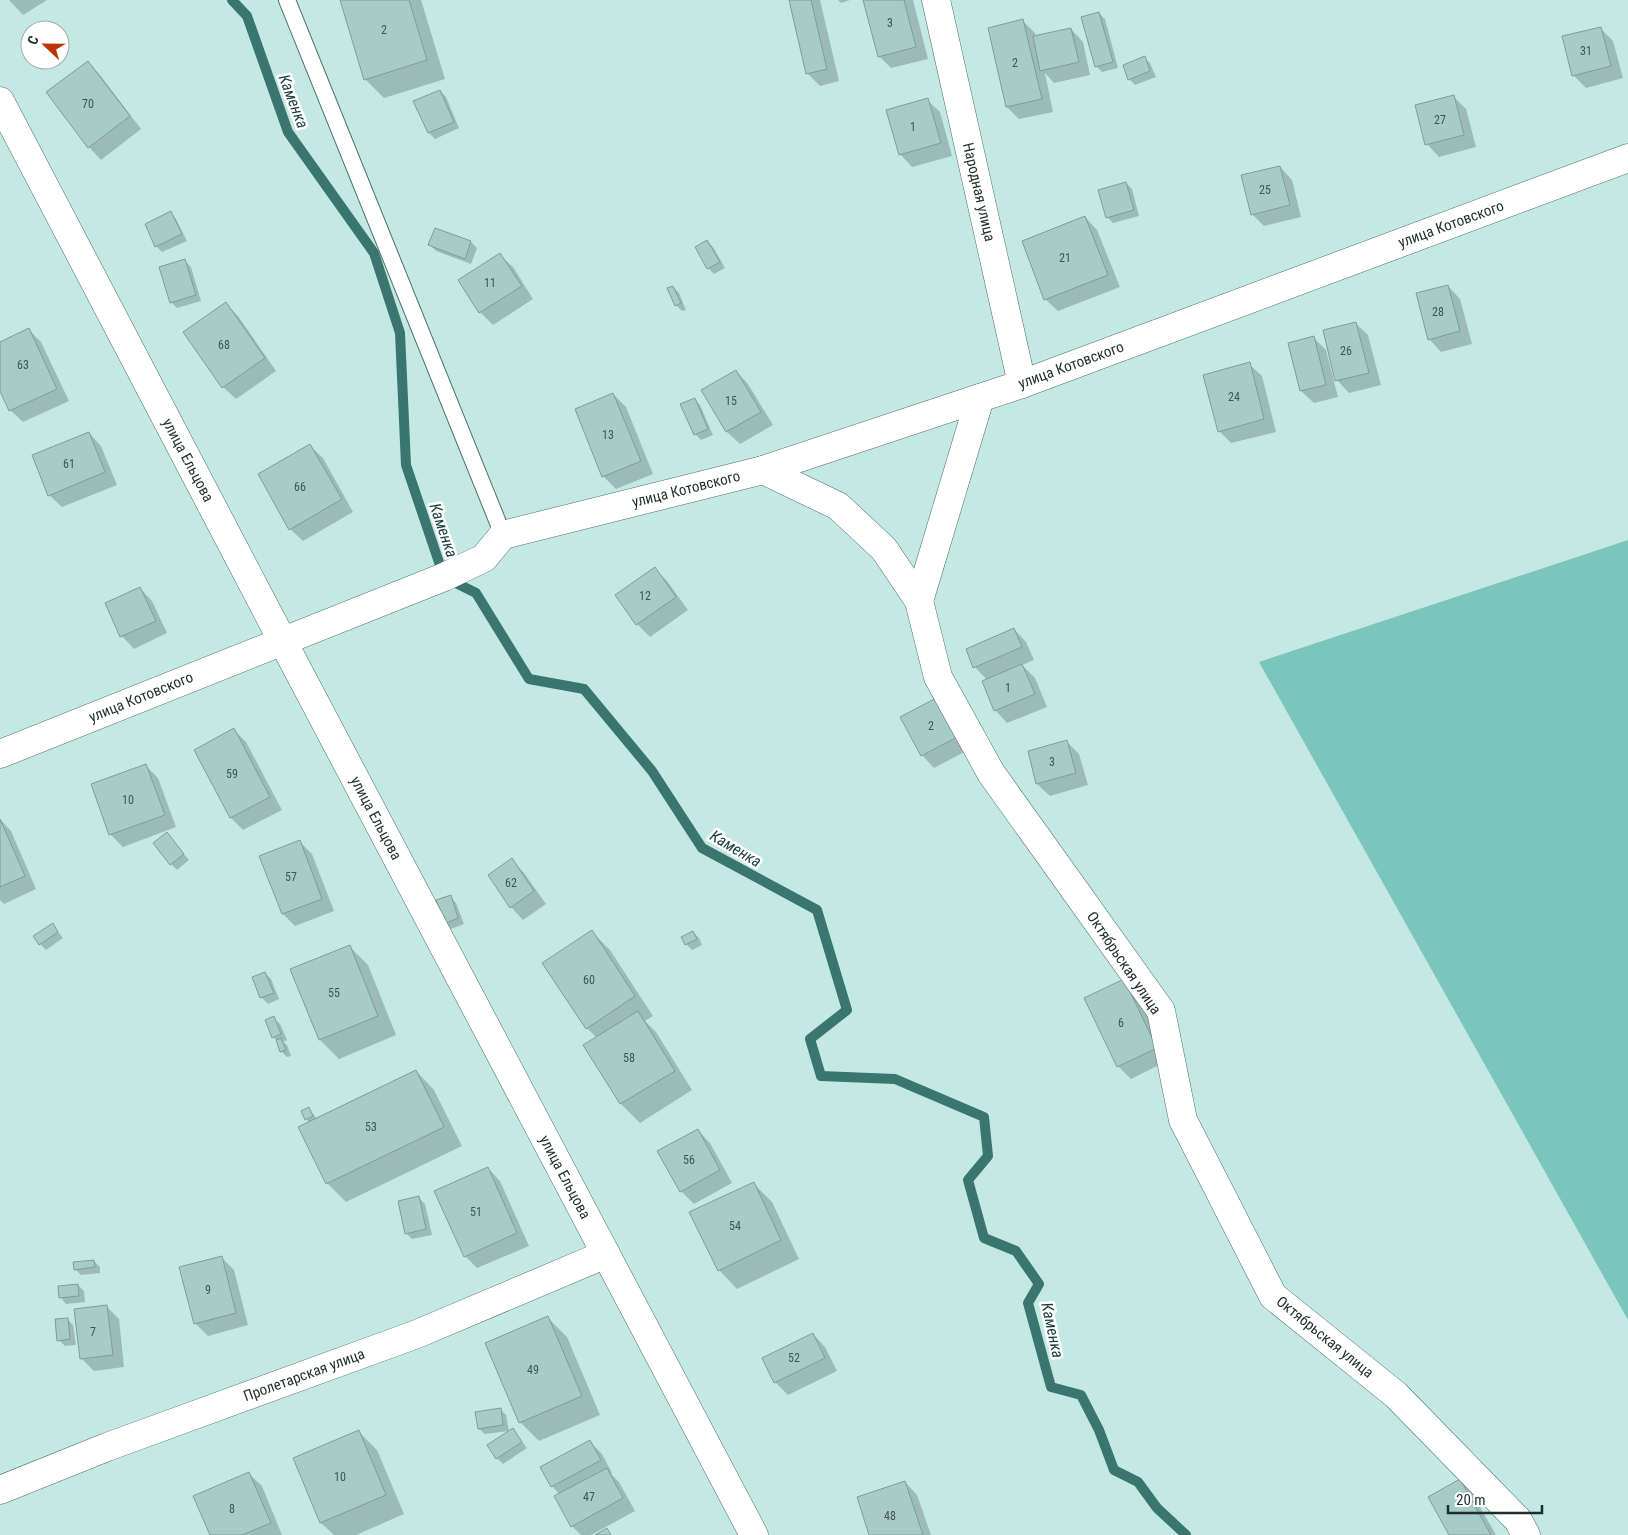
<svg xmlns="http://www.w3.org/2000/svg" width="1628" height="1535" viewBox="0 0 1628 1535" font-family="'Roboto Condensed',sans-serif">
  <rect width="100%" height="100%" fill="#c4e9e4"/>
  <!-- green -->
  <path fill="#7bc5bd" d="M1628,540V1320L1259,662Z"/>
  <!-- shadow -->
  <g fill="#0003">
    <path d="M9,0H47L23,15Z"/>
    <path d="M342,0H421L445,79L384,98L365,79Z"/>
    <path d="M790,0H820L839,81L820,86L807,73Z"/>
    <path d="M838,0H850L841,3Z"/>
    <path d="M865,0H913L928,59L891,68L879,56Z"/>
    <path d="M1099,13L1105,19L1118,68L1102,72L1096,66Z"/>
    <path d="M1023,21L1035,33L1036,37L1071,29L1083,42L1090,75L1054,83L1045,73L1053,112L1019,119L1007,107Z"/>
    <path d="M1600,28L1613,41L1623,78L1586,88L1573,75Z"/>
    <path d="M1144,58L1150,63L1156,77L1135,85L1129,79Z"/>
    <path d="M88,62L100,75L141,129L101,160L89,147Z"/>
    <path d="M440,91L446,97L459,128L435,139L429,133Z"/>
    <path d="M1454,97L1466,109L1476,147L1439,157L1427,144Z"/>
    <path d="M927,100L940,112L952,156L912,167L900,154Z"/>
    <path d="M1280,167L1292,180L1301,217L1264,226L1252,214Z"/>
    <path d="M1126,183L1132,189L1139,216L1113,223L1107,217Z"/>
    <path d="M170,213L176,219L187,241L162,252L156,246Z"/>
    <path d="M1085,217L1097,230L1120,287L1058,311L1045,299Z"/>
    <path d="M436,230L471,242L477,248L471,264L436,251L430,245Z"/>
    <path d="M707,241L713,247L725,268L714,274L708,268Z"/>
    <path d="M500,255L513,267L533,299L493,325L480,312L460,280Z"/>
    <path d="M185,261L191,267L201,301L177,308L171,302Z"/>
    <path d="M1448,286L1460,299L1472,344L1441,352L1429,339Z"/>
    <path d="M673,287L679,293L686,310L682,311L676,305Z"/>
    <path d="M225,303L238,316L276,371L236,399L223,387Z"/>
    <path d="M1355,323L1368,335L1381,385L1349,393L1337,380Z"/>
    <path d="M29,330L41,342L69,401L23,422L10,410L0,388V343Z"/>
    <path d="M1313,337L1326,350L1338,397L1314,403L1301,391L1289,344Z"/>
    <path d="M1249,364L1262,376L1276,432L1231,443L1219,431Z"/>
    <path d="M736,371L748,384L773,425L740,444L727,432L703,391Z"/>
    <path d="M613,394L626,407L653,474L616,489L603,476L576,409Z"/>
    <path d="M694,399L700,405L713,435L701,440L695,434Z"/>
    <path d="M89,433L101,446L117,485L62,507L49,495Z"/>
    <path d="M310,446L323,458L353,512L303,541L290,529Z"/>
    <path d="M654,568L667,581L688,610L650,637L637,624Z"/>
    <path d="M140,588L152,601L167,633L134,649L122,636Z"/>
    <path d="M1014,629L1026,642L1034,660L1022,665L1035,678L1047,707L1007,723L995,710L987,680L975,667L967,649Z"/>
    <path d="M940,697L972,748L934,768L922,755Z"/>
    <path d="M234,730L246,742L282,810L243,830L231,818Z"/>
    <path d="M1067,742L1079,754L1088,785L1050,796L1037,784Z"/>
    <path d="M146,766L158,778L176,827L123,847L110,834Z"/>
    <path d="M0,819L11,831L36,889L4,904L0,900Z"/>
    <path d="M172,840L189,860L177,870L171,864Z"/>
    <path d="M300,842L312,854L334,911L295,926L283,914Z"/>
    <path d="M512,860L524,873L546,904L523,920L511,907Z"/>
    <path d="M450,897L456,903L464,924L451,929L445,923Z"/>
    <path d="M53,925L63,938L46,950L40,944Z"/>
    <path d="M592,932L610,950L653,1016L645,1021L656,1032L692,1090L640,1123L621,1104L585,1046L597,1038L587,1028Z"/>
    <path d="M693,932L699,938L702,945L692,950L686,944Z"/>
    <path d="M349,946L368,965L396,1035L339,1059L320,1040L292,970Z"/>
    <path d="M265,973L271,979L279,999L268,1004L262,998L254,978Z"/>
    <path d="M1124,981L1137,993L1169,1060L1131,1079L1118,1066L1086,999Z"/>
    <path d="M274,1018L280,1024L287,1040L283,1042L287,1045L291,1056L287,1057L282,1052L278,1042L273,1037Z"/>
    <path d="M416,1071L434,1090L462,1146L346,1202L327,1183L310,1123L306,1119L309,1109L317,1119Z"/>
    <path d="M698,1130L710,1143L732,1183L694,1204L681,1191Z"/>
    <path d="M488,1168L500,1181L529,1246L477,1268L465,1256Z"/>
    <path d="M753,1183L772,1202L799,1259L737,1289L719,1270Z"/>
    <path d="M419,1198L425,1204L432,1235L412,1239L406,1233Z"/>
    <path d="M222,1258L234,1270L248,1325L208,1336L195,1323Z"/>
    <path d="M94,1261L100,1267V1273L81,1275L75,1269Z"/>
    <path d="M78,1285L84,1291L85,1302L66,1304L61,1298L60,1287Z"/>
    <path d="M106,1306L119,1319L124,1367L94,1371L81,1358Z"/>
    <path d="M548,1318L567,1337L600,1415L539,1441L520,1422Z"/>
    <path d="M67,1319L73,1325L76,1345L65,1346L59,1340Z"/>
    <path d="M813,1334L825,1347L837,1371L788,1395L775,1382Z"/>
    <path d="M500,1409L506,1415L509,1431L485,1434L479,1429Z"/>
    <path d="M513,1430L527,1448L503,1464L497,1458Z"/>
    <path d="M358,1431L377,1450L404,1514L356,1535H334L321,1523L294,1459Z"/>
    <path d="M589,1441L602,1454L612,1473L611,1474L619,1482L635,1511L591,1535H581L572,1526L560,1495L552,1486Z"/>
    <path d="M249,1474L262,1486L282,1535H211Z"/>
    <path d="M1460,1481L1472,1493L1496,1535H1451Z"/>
    <path d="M905,1482L917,1495L931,1535H871Z"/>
  </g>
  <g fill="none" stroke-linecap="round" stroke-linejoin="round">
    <!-- stream -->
    <path stroke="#3a756f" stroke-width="10" d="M232,0L247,16L288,132L374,253L400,333L406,465L444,577L476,593L529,679L584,689L652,771L702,848L817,910L847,1010L810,1039L821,1076L895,1079L984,1117L988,1156L968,1180L984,1238L1016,1251L1039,1284L1028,1303L1051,1387L1081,1395L1099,1430L1114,1470L1138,1482L1157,1508L1186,1535"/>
  </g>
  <!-- building -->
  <g fill="#a7cbc6" stroke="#7b9e99">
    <path d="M340,0H409L427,60L364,80Z"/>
    <path d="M789,0H811L827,69L806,74Z"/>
    <path d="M863,0H904L916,47L878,57Z"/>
    <path d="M1099,12L1113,62L1095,67L1081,17Z"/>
    <path d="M1023,19L1042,99L1006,107L988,28Z"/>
    <path d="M1601,27L1611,66L1572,76L1562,36Z"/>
    <path d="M1071,28L1079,62L1040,71L1033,36Z"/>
    <path d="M1145,56L1150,71L1128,80L1123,65Z"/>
    <path d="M88,61L130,116L88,148L46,92Z"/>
    <path d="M440,90L454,122L428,133L413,101Z"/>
    <path d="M1454,95L1464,135L1425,145L1415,105Z"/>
    <path d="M928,98L941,143L899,155L886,110Z"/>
    <path d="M1280,166L1290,205L1251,215L1241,175Z"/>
    <path d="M1126,182L1134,210L1106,218L1098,190Z"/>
    <path d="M171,211L182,234L155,247L145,224Z"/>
    <path d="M1085,216L1108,275L1044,300L1022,241Z"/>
    <path d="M435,228L471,241L465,259L428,245Z"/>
    <path d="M707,240L720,262L707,269L695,247Z"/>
    <path d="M500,253L522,286L479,313L458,280Z"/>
    <path d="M185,259L196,295L170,303L159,267Z"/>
    <path d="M1448,285L1460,331L1428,340L1416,293Z"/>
    <path d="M673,286L681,303L675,306L667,288Z"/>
    <path d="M226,302L265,358L222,388L183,332Z"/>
    <path d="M1356,322L1369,373L1335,381L1323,330Z"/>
    <path d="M29,328L57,389L9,411L0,391V342Z"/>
    <path d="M1314,336L1326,385L1300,391L1288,343Z"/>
    <path d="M1250,362L1264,419L1218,432L1203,375Z"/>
    <path d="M736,370L761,412L726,432L701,390Z"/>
    <path d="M613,393L641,461L602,477L575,409Z"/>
    <path d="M695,398L708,429L694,435L680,404Z"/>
    <path d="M89,432L105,472L48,496L32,455Z"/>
    <path d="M310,444L342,499L289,530L258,474Z"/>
    <path d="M655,567L676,597L636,625L615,595Z"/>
    <path d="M140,587L156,621L120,637L105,603Z"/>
    <path d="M1014,628L1022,647L973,668L966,649Z"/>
    <path d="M1022,664L1035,694L994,711L982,681Z"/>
    <path d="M940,696L961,735L921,756L900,717Z"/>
    <path d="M234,728L270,797L230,818L194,750Z"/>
    <path d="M1067,740L1076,773L1036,784L1028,751Z"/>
    <path d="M146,764L165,815L109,835L91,784Z"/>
    <path d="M0,819L25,876L0,887Z"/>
    <path d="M167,832L184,854L170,865L153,843Z"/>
    <path d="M300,840L322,899L282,914L259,856Z"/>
    <path d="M512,858L534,891L510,908L488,875Z"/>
    <path d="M451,895L458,918L444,924L436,900Z"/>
    <path d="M53,923L58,932L39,945L33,936Z"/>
    <path d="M592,930L635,996L586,1029L542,963Z"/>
    <path d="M693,931L697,939L685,945L681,937Z"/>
    <path d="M350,945L378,1016L319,1040L290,969Z"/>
    <path d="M265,972L274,993L260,998L252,977Z"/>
    <path d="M1124,979L1157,1048L1117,1067L1084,998Z"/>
    <path d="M638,1011L675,1071L620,1104L583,1045Z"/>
    <path d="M274,1016L281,1034L272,1038L265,1020Z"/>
    <path d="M281,1038L286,1050L280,1052L276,1040Z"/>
    <path d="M416,1070L444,1127L326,1184L298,1127Z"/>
    <path d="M309,1107L313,1116L305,1120L301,1111Z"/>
    <path d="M698,1129L720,1170L680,1192L657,1151Z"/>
    <path d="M488,1167L517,1233L464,1257L434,1191Z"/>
    <path d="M754,1182L781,1240L718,1271L689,1212Z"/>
    <path d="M419,1196L426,1229L405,1234L398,1201Z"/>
    <path d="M222,1256L236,1313L194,1324L179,1267Z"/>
    <path d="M94,1260L95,1267L74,1270L73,1262Z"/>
    <path d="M78,1284L79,1296L59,1298L58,1286Z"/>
    <path d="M107,1305L113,1355L80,1359L74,1309Z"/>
    <path d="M548,1316L582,1396L519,1423L485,1343Z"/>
    <path d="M68,1318L70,1339L57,1341L55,1319Z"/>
    <path d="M813,1333L825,1358L774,1383L762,1358Z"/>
    <path d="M501,1408L503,1425L478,1429L475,1412Z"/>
    <path d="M513,1428L522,1442L496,1459L487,1445Z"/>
    <path d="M359,1430L386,1495L320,1523L293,1458Z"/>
    <path d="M590,1440L601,1460L551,1487L540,1467Z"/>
    <path d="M607,1468L623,1498L571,1527L554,1496Z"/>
    <path d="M249,1472L271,1523L242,1535H210L193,1496Z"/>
    <path d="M1460,1479L1491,1535H1449L1428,1497Z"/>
    <path d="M905,1481L923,1535H869L857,1497Z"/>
    <path d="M607,1528L611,1535H595Z"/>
  </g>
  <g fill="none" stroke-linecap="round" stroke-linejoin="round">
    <!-- lane casing -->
    <g stroke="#4d6e6a" stroke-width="18">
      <path id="lane" d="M287,0L503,535"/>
    </g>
    <!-- street casing -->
    <g stroke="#4d6e6a" stroke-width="29">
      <g id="street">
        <path d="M936,0L1022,384"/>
        <path d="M0,101L282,640L754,1535"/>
        <path d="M763,470L838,506L884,549L919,601L938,677L991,773L1161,1011L1183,1120L1273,1296L1396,1395L1518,1520L1526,1535"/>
        <path d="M919,601L980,398"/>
        <path d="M0,754L444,577L484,558L503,535L763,470L1022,384L1628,158"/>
        <path d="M0,1490L107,1447L417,1334L606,1254"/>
      </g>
    </g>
    <!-- lane -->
    <use href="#lane" stroke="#fff" stroke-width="16"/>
    <!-- street -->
    <use href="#street" stroke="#fff" stroke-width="28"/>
  </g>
  <g text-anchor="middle" stroke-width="5" stroke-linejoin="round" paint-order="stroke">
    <!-- number labels -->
    <g font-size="12" fill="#415452">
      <text x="890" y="27">3</text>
      <text x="384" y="34">2</text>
      <text x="1586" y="55">31</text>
      <text x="1015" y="67">2</text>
      <text x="88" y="108">70</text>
      <text x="1440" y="124">27</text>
      <text x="913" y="131">1</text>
      <text x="1265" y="194">25</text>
      <text x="1065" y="262">21</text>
      <text x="490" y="287">11</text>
      <text x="1438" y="316">28</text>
      <text x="224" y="349">68</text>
      <text x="1346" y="355">26</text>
      <text x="23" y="369">63</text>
      <text x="1234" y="401">24</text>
      <text x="731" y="405">15</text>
      <text x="608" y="439">13</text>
      <text x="69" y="468">61</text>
      <text x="300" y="491">66</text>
      <text x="645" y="600">12</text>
      <text x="1008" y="692">1</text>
      <text x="931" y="730">2</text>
      <text x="1052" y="766">3</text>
      <text x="232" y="778">59</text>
      <text x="128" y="804">10</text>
      <text x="291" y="881">57</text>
      <text x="511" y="887">62</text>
      <text x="589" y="984">60</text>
      <text x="334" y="997">55</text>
      <text x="1121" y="1027">6</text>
      <text x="629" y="1062">58</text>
      <text x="371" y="1131">53</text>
      <text x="689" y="1164">56</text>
      <text x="476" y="1216">51</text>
      <text x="735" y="1230">54</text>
      <text x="208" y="1294">9</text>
      <text x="93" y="1336">7</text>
      <text x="794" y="1362">52</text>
      <text x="533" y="1374">49</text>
      <text x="340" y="1481">10</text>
      <text x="589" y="1501">47</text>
      <text x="232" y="1513">8</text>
      <text x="890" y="1520">48</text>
    </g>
    <!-- street labels -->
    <g font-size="15" fill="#1f2d2b" stroke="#fff">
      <text transform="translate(979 192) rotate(77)" y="5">Народная улица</text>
      <text transform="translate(1451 224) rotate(-20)" y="5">улица Котовского</text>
      <text transform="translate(1071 365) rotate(-20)" y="5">улица Котовского</text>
      <text transform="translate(188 460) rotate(62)" y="5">улица Ельцова</text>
      <text transform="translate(686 489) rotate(-14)" y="5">улица Котовского</text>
      <text transform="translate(141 697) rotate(-22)" y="5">улица Котовского</text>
      <text transform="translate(376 818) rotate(62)" y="5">улица Ельцова</text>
      <text transform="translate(1124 963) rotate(56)" y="5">Октябрьская улица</text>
      <text transform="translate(565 1177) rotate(62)" y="5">улица Ельцова</text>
      <text transform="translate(1325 1337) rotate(39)" y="5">Октябрьская улица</text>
      <text transform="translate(304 1375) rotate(-20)" y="5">Пролетарская улица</text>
    </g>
    <!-- water labels -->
    <g font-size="16" font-style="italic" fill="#193e3a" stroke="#fff">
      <text transform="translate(294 101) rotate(69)" y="6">Каменка</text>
      <text transform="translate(444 530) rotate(71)" y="6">Каменка</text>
      <text transform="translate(736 848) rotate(31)" y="6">Каменка</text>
      <text transform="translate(1053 1330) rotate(78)" y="6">Каменка</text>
    </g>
  </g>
  <!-- north arrow -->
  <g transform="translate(45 45) rotate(292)"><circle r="24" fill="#ffffff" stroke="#a5abaa"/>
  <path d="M0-4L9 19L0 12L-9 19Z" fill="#be3502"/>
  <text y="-8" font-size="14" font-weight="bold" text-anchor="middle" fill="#1f2d2b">С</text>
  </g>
  <!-- scale -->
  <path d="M1448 1505v8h94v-8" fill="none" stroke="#1f2d2b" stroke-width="2.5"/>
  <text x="1456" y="1505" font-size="15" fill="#1f2d2b" stroke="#ffffff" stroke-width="4" paint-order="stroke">20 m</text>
</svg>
